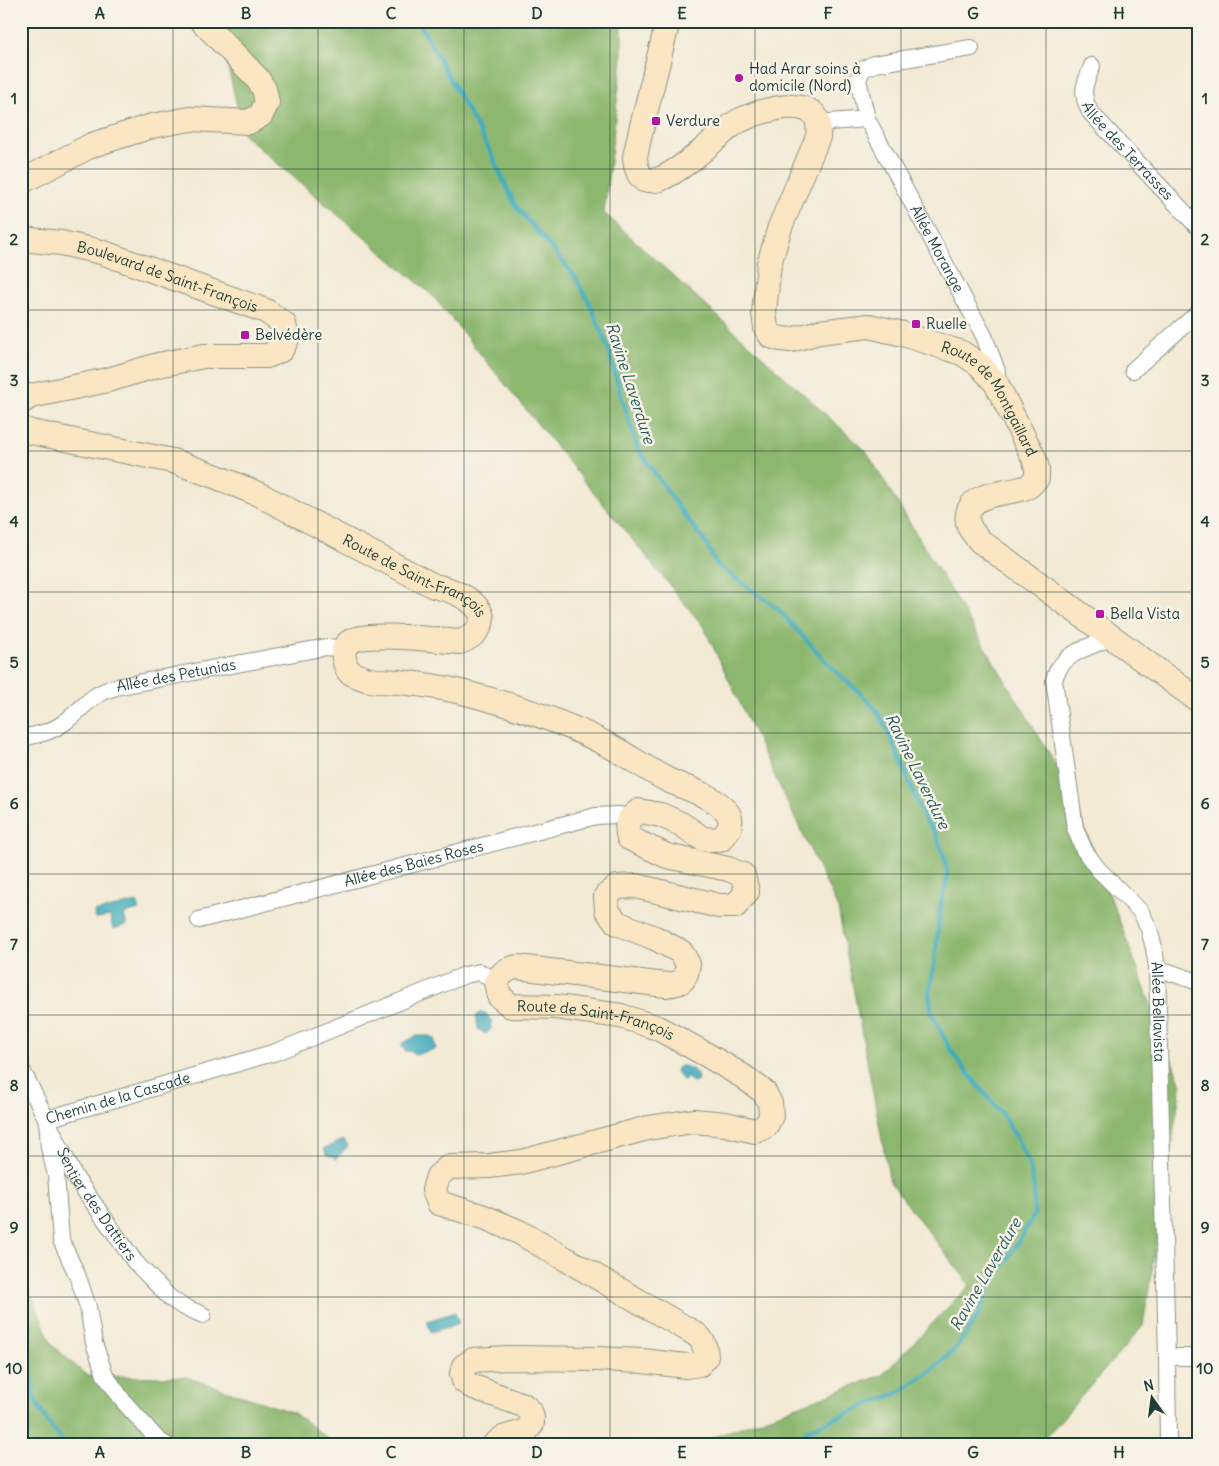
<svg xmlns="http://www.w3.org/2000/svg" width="1219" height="1466" viewBox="0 0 1219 1466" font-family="Delius,sans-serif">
  <rect width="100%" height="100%" fill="#f7f3e8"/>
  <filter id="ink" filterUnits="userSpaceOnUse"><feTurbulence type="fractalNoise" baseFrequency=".02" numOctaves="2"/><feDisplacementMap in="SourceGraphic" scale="10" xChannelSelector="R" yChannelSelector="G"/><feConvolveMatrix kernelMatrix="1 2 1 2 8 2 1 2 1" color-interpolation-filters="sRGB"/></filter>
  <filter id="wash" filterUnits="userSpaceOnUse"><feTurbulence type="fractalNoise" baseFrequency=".0096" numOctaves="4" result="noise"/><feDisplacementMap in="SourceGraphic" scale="20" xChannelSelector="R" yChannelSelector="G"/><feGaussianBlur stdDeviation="1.12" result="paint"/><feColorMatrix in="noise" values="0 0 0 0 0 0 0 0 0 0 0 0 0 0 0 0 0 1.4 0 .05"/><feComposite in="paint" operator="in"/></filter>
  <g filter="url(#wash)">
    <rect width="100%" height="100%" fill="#f3ead5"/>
    <!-- forest -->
    <g fill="#8cb76e" stroke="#567a51">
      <path d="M217,21H622V59L604,213L866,451L1068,784L1181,1085L1143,1326L1039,1445H692L882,1375L970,1285L890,1182L838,908L703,626L432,295L244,135Z"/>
      <path d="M21,1271L52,1345L87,1376L186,1377L294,1413L336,1445H21Z"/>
    </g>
    <!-- water -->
    <g fill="#3dabbb" stroke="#2e7478">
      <path d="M137,902L140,910L124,914L127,925L113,929L110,916L96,919L94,912Z"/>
      <path d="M482,1012L487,1014L492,1022L490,1025L492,1028L486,1034L478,1029L476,1016Z"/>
      <path d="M417,1036H429L434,1038L436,1049L414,1055L412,1051H405L402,1047V1043Z"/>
      <path d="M680,1066C688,1066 696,1069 698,1078L697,1081L692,1082V1081L687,1078L684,1081L676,1072L677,1068Z"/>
      <path d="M344,1140L348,1146L336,1159L326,1154L324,1148Z"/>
      <path d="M455,1312L459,1324L431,1332L427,1321Z"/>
    </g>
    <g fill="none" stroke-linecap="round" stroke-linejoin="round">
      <!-- stream -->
      <g stroke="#3dabbb" stroke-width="4.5">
        <path d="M418,21L490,151L515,205L574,275L590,304L607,345L620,392L638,449L684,515L704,540L717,565L777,608L832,668L861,694L876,710L887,728L924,818L936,834L944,857L948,876L940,907L935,960L929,994L932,1014L949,1047L963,1067L1002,1114L1016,1137L1030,1166L1034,1189V1214L1022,1236L989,1287L977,1317L956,1348L931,1371L898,1393L864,1406L808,1430L792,1445"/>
        <path d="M21,1308L29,1347L34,1399L47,1421L65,1445"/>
      </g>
    </g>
  </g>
  <g filter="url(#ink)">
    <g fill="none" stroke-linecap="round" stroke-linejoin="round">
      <!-- street casing -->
      <g stroke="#899484" stroke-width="18">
        <g id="street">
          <path id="s1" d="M971,48L874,64L862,70L858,80L867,119L984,336L997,371L996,383"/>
          <path id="s2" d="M1092,66C1084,87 1080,91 1090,112L1198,227"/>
          <path d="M817,123L867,119"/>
          <path d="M1133,370L1198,313"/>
          <path id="s3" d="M1111,638C1088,647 1060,654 1054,680L1075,828L1084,850L1098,869L1141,912L1149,929L1154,948L1157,968L1167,1357L1168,1445"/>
          <path id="s4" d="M21,738C37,735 52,732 65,722C85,707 89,695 116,687L326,647L345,649"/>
          <path id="s5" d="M199,920L596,816L618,815L630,817"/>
          <path d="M1157,968L1198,982"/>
          <path id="s6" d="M21,1068L75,1177L135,1262L170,1298L182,1306L203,1315"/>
          <path d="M1167,1357H1198"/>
          <path id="s7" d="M166,1445L158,1440L124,1402L105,1375L94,1343L88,1307L78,1277L61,1240L56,1175L49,1147L47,1119L276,1052L465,975L480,972L496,982"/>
        </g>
      </g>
      <!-- secondary casing -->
      <g stroke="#899484" stroke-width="26">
        <g id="secondary">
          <path id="s8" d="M668,21L640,134L635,157L636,166L639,174L644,180C650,180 655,181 660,179C683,169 706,147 725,131C730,127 735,122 741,120C757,112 795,100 811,112C819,117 819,129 818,137L780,227L769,264L764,313L766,328L771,336L781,339L791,340L819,332L869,326L903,334L962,353L980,365L996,383L1034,458L1037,468V478C1034,480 1032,484 1029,486C1013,495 977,490 969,510C964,524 972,532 980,541L1198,700"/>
          <path d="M21,182L92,145L152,126L190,119L249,122L261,115L267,102L264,89L257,78L202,21"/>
          <path id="s9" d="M21,239L61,243L101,252L266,311L284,324L287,339L281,350L267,356H204L158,365L108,380L31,396L21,402"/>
          <path id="s10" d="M21,428L31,432L173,461L217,477L258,494L434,586C441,588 449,589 456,593C468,598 488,611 480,626C475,635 469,639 460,642C435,640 371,631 351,641C339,648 344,663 349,672C356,675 363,679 370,680C383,682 396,681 408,683C427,685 446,688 465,693C513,705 563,721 608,745C629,756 649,771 670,781C692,791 755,808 720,840L703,839L681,824L661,815L639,811C627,819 625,824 629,838L667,856L728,869L743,875L747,892L735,906H719L636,886L617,887L606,896L607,910L617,923L655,938L681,952L688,964C685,981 684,983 666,985L517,967C506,969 502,973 496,982L499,996L511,1006L556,1007L621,1016L658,1028L707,1055L744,1077L764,1092L770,1103L771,1116L766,1126L755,1131L725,1124L694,1121L648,1128L521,1162L489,1166L449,1167L438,1176L434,1190L439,1203L484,1217L519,1232L680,1325C697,1335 705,1336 706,1357L700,1364L686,1366L642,1361L596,1359L508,1358L473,1360L464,1366L462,1374L464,1381L471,1386L523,1405L530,1411L532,1418V1424L526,1431L503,1438L494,1445"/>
        </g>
      </g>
      <!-- street -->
      <use href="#street" stroke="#fff" stroke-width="16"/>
      <!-- secondary -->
      <use href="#secondary" stroke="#fbe6c3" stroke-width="24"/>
    </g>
  </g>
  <!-- grid -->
  <path fill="none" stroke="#1f3d34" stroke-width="1" stroke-opacity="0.55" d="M173,21V1445M318,21V1445M464,21V1445M610,21V1445M755,21V1445M901,21V1445M1046,21V1445M21,169H1198M21,310H1198M21,451H1198M21,592H1198M21,733H1198M21,874H1198M21,1015H1198M21,1156H1198M21,1297H1198"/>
  <!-- markers -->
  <g fill="#b5179e" stroke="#f7f3e8" stroke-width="2">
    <circle cx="739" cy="78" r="5"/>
    <rect x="651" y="116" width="10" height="10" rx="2.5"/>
    <rect x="911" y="319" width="10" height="10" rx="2.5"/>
    <rect x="240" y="330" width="10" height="10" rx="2.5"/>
    <rect x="1095" y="609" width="10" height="10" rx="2.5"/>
  </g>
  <g text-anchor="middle" stroke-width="5" stroke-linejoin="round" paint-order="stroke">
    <!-- poi labels -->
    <g font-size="15" fill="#1f3d34" stroke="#f7f3e8" text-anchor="start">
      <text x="749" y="74">Had Arar soins à<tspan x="749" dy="17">domicile (Nord)</tspan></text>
      <text x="666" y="126">Verdure</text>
      <text x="926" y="329">Ruelle</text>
      <text x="255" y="340">Belvédère</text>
      <text x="1110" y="619">Bella Vista</text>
    </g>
    <!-- street labels -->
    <g font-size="15" fill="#1f3d34" stroke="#f7f3e8">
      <text dy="5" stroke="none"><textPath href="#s2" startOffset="102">Allée des Terrasses</textPath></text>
      <text dy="5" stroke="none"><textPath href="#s1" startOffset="310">Allée Morange</textPath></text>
      <text dy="5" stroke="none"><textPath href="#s9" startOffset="152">Boulevard de Saint-François</textPath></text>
      <text dy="5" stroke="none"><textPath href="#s8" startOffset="842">Route de Montgaillard</textPath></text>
      <text dy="5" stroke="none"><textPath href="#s10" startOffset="424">Route de Saint-François</textPath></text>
      <text dy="5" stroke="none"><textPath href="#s4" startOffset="171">Allée des Petunias</textPath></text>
      <text dy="5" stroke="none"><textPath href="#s5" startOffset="222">Allée des Baies Roses</textPath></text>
      <text dy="5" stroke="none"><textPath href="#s3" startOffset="434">Allée Bellavista</textPath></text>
      <text dy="5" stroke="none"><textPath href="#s10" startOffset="1979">Route de Saint-François</textPath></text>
      <text dy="5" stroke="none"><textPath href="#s7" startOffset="432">Chemin de la Cascade</textPath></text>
      <text dy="5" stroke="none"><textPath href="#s6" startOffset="156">Sentier des Dattiers</textPath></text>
    </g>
    <!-- water labels -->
    <g font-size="16" font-style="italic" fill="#285e5c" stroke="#f7f3e8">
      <text transform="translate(631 383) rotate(72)" y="6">Ravine Laverdure</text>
      <text transform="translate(918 771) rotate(64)" y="6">Ravine Laverdure</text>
      <text transform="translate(985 1274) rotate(-60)" y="6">Ravine Laverdure</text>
    </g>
  </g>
  <!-- margin -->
  <rect width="1219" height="1466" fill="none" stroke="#f7f3e8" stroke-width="55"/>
  <!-- north arrow -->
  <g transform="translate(1152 1398) rotate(346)" stroke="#f7f3e8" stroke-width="4" paint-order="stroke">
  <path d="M0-4L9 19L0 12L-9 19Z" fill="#1f3d34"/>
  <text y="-8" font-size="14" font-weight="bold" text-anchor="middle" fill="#1f3d34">N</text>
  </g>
  <rect x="28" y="28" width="1164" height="1410" fill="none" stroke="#1f3d34" stroke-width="2"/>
  <g font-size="16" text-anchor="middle" font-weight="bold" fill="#1f3d34">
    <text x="100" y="19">A</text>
    <text x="246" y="19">B</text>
    <text x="391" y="19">C</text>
    <text x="537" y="19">D</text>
    <text x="682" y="19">E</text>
    <text x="828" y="19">F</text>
    <text x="973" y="19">G</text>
    <text x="1119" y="19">H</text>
    <text x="14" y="104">1</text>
    <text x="1205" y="104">1</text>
    <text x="14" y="245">2</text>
    <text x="1205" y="245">2</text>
    <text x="14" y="386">3</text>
    <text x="1205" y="386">3</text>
    <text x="14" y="527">4</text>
    <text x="1205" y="527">4</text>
    <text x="14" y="668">5</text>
    <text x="1205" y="668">5</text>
    <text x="14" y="809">6</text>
    <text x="1205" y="809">6</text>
    <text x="14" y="950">7</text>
    <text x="1205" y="950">7</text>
    <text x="14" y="1091">8</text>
    <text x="1205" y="1091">8</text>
    <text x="14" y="1233">9</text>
    <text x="1205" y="1233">9</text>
    <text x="14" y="1374">10</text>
    <text x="1205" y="1374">10</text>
    <text x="100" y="1458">A</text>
    <text x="246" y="1458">B</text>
    <text x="391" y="1458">C</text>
    <text x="537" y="1458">D</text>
    <text x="682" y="1458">E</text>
    <text x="828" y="1458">F</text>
    <text x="973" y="1458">G</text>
    <text x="1119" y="1458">H</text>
  </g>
</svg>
